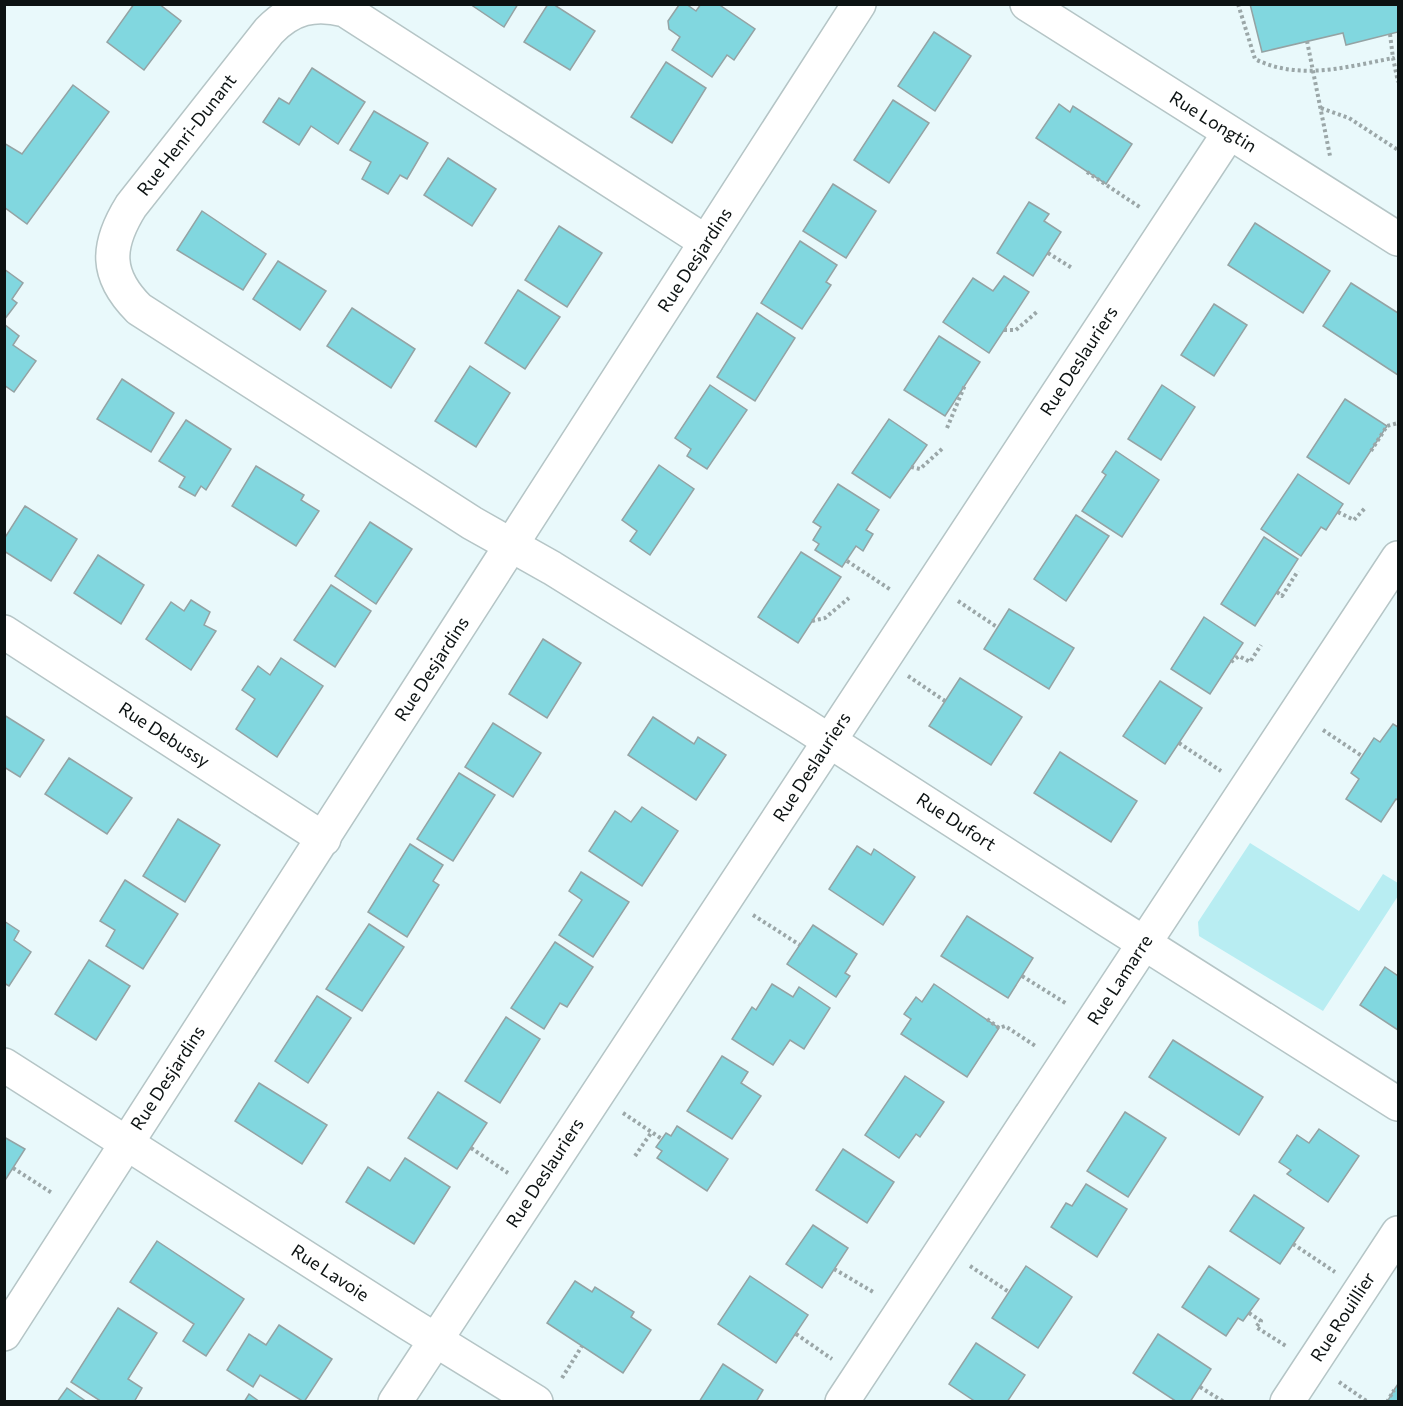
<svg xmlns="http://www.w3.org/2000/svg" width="1403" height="1406" viewBox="0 0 1403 1406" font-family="Commissioner,sans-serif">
  <rect width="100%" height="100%" fill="#e9f9fb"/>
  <!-- green -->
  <path fill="#b8edf2" d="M1250,843L1359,911L1383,874L1398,883V896L1323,1011L1199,936L1198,922Z"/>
  <!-- building -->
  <g fill="#81d7df" stroke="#94a3a4" stroke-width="1.5">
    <path d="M134,4H159L181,21L144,70L107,42Z"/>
    <path d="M470,4H518L504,27Z"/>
    <path d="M548,4H553L595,31L570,70L524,42Z"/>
    <path d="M686,4L696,11L701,4H718L755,29L734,60L727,55L712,77L672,50L680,37L669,29L668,21L679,5Z"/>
    <path d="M1250,4H1398V32L1346,45L1343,33L1262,52Z"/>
    <path d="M934,32L971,56L935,111L898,86Z"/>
    <path d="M666,62L706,88L672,143L631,117Z"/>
    <path d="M312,68L365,102L338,144L311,126L299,145L263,122L279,98L289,104Z"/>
    <path d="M73,85L109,112L27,224L4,207V143L22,154Z"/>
    <path d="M893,100L929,123L889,183L854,160Z"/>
    <path d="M1059,104L1070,112L1073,106L1132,144L1106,184L1036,138Z"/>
    <path d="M374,111L428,143L407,179L400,175L388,194L362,179L371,162L350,150Z"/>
    <path d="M448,158L496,189L472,226L424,195Z"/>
    <path d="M833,184L876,211L846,258L803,231Z"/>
    <path d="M1029,202L1049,214L1044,221L1061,232L1033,276L997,253Z"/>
    <path d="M202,211L266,254L243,290L177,250Z"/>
    <path d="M1255,223L1330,271L1303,313L1228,265Z"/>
    <path d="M559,226L602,253L567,307L525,280Z"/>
    <path d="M800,241L837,265L826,282L831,285L802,329L761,303Z"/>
    <path d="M278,261L326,291L300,330L253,299Z"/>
    <path d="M4,269L23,283L12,299L17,303L4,320Z"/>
    <path d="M1004,276L1029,292L989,353L943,322L973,278L993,291Z"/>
    <path d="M1351,283L1398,313V375L1323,326Z"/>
    <path d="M518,290L560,317L525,369L485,343Z"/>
    <path d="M1214,304L1247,325L1214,376L1181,355Z"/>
    <path d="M352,308L415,349L391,388L327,346Z"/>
    <path d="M757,313L795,338L755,401L717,377Z"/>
    <path d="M4,324L19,336L13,345L36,361L14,392L4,385Z"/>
    <path d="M939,336L980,362L945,416L904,390Z"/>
    <path d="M470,366L510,393L476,447L435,421Z"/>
    <path d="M122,379L174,413L151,452L97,419Z"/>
    <path d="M710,385L747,410L707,469L687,456L691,449L675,438Z"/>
    <path d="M1162,385L1195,407L1161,460L1128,439Z"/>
    <path d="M1345,399L1387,426L1349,484L1307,457Z"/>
    <path d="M889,419L927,445L890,498L852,473Z"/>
    <path d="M186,420L231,449L206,490L201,486L195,496L179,487L185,477L159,461Z"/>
    <path d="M1116,451L1159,480L1122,537L1082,511L1106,475L1102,472Z"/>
    <path d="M659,465L694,489L650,555L630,541L637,531L622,520Z"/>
    <path d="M256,466L304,495L301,500L319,511L296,546L232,506Z"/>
    <path d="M1298,474L1343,504L1326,530L1321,527L1301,556L1261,529Z"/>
    <path d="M838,484L879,510L866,530L873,534L863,551L856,546L842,567L815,550L819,544L813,540L821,527L813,522Z"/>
    <path d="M25,506L77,539L51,581L4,551V539Z"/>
    <path d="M1076,515L1109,536L1066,601L1034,579Z"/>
    <path d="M370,522L412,549L376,604L335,576Z"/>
    <path d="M1264,537L1298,559L1255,626L1221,604Z"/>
    <path d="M801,552L841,577L798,643L758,617Z"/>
    <path d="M98,555L144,585L121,624L74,593Z"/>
    <path d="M331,585L371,611L335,667L294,640Z"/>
    <path d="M191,600L210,612L204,625L216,631L191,670L146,639L171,602L184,611Z"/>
    <path d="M1009,609L1074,648L1049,689L984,649Z"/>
    <path d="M1204,617L1243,643L1210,694L1171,669Z"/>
    <path d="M543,639L581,663L547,718L509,694Z"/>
    <path d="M281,658L323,686L277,757L236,729L255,699L242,690L258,666L270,675Z"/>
    <path d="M960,678L1022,717L991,765L929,726Z"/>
    <path d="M1160,681L1202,708L1165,764L1123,736Z"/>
    <path d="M4,715L44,740L20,777L4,767Z"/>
    <path d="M653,717L694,744L698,737L726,755L696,800L628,755Z"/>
    <path d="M493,723L541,753L513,797L465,767Z"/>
    <path d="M1393,724L1398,727V800L1396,799L1381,822L1346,799L1359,779L1351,773L1374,738L1380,742Z"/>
    <path d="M1060,752L1137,801L1111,842L1034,793Z"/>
    <path d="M69,758L132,798L107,834L45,794Z"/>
    <path d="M459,773L495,795L453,861L417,839Z"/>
    <path d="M642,807L678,831L642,886L589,851L615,811L631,822Z"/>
    <path d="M178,819L220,845L185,902L143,876Z"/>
    <path d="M410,844L443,865L433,881L439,885L407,937L368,912Z"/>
    <path d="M857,846L871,855L874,849L915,877L883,925L829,889Z"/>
    <path d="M581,872L629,902L593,957L559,935L582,900L569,891Z"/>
    <path d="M125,880L178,914L143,969L106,946L115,930L100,921Z"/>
    <path d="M967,916L1033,958L1008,998L941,956Z"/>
    <path d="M4,921L19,931L14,940L31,952L9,986L4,983Z"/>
    <path d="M369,924L404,947L362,1011L326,989Z"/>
    <path d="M813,925L857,954L845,973L850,976L836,997L787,964Z"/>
    <path d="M555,942L593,967L567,1007L560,1003L544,1029L511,1008Z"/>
    <path d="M89,960L130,986L96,1040L55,1014Z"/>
    <path d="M1385,967L1398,976V1030L1360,1005Z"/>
    <path d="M772,984L793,997L799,987L830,1008L804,1049L790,1040L773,1065L732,1039L752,1007L756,1010Z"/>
    <path d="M934,984L999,1028L967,1077L901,1034L911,1019L904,1014L916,997L922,1002Z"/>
    <path d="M317,996L351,1018L308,1083L275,1061Z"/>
    <path d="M506,1017L540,1039L500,1103L465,1081Z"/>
    <path d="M1173,1040L1263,1097L1239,1135L1149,1077Z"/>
    <path d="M722,1056L748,1072L741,1083L761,1096L732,1139L687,1111Z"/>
    <path d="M905,1076L944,1102L920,1137L916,1134L899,1158L865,1135Z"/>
    <path d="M259,1083L327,1125L302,1164L235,1121Z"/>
    <path d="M438,1092L487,1123L457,1169L408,1138Z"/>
    <path d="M1125,1112L1166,1138L1128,1197L1087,1171Z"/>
    <path d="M677,1126L728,1159L707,1191L657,1158L662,1151L656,1147L666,1133L671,1136Z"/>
    <path d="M1319,1129L1359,1156L1328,1202L1287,1174L1291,1170L1279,1162L1297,1135L1309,1143Z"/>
    <path d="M4,1137L25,1149L4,1182Z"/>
    <path d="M843,1149L894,1182L867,1223L816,1190Z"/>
    <path d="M405,1158L450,1187L414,1244L346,1202L368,1167L390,1181Z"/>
    <path d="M1086,1184L1127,1209L1097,1257L1051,1227L1066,1203L1072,1206Z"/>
    <path d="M1254,1195L1304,1228L1280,1264L1230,1231Z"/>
    <path d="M813,1225L848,1248L822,1288L786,1264Z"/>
    <path d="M157,1241L244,1299L206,1356L183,1341L194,1324L130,1282Z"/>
    <path d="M1026,1266L1072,1297L1038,1348L992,1318Z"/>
    <path d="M1209,1266L1259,1299L1243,1321L1238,1318L1226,1336L1182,1307Z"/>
    <path d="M750,1276L808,1315L776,1363L718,1324Z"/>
    <path d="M575,1281L592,1292L595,1287L634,1312L631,1317L651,1330L623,1373L547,1323Z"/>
    <path d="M118,1308L157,1333L128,1379L142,1388L134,1402H102L71,1382Z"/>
    <path d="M279,1325L332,1359L304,1402L260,1375L253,1387L227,1370L249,1334L266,1345Z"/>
    <path d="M1158,1334L1211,1369L1190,1402H1177L1133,1373Z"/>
    <path d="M976,1343L1025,1375L1007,1402H976L949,1384Z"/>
    <path d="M723,1364L763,1390L756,1402H699Z"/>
    <path d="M1398,1384V1402H1387L1394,1390Z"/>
    <path d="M67,1388L87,1402H57Z"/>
    <path d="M249,1394L260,1402H244Z"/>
  </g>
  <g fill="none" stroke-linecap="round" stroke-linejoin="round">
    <!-- minor casing -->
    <g stroke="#b5c5c6" stroke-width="36">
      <g id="minor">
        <path d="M1027,4L1398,239"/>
        <path d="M706,242L345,10C314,2 291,8 269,31L131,206C106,246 105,275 139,309L472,523L552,568L803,724L1106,919L1398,1104"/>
        <path d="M4,632L324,839"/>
        <path d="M4,1065L408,1323L536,1402"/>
        <path d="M4,1334L859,4"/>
        <path d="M395,1402L1229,133"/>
        <path d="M842,1402L1398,558"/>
        <path d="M1287,1402L1398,1233"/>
      </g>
    </g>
    <!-- path -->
    <g stroke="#9ba7a8" stroke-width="4" stroke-dasharray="3 3" stroke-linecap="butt">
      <path d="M1238,4L1255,59C1299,81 1347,67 1393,58L1398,82"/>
      <path d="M1390,34L1393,58"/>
      <path d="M1307,41L1330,156"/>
      <path d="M1321,108L1349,118L1398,150"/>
      <path d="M1087,172L1141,208"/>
      <path d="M1048,253L1072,268"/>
      <path d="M1004,330H1016L1038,311"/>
      <path d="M947,428L965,385"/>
      <path d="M1371,451L1387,426L1398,423"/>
      <path d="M911,467L920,469L944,447"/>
      <path d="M1338,512L1354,520L1365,508"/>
      <path d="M847,561L891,590"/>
      <path d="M1277,592L1282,596L1298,571"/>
      <path d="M958,601L997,627"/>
      <path d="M812,621L825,618L849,598"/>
      <path d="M1231,662L1239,656L1250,662L1261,645"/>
      <path d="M908,676L945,701"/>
      <path d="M1323,730L1362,756"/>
      <path d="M1179,743L1221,771"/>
      <path d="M753,915L800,945"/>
      <path d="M1022,976L1067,1004"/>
      <path d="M987,1019L999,1028L1005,1026L1037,1047"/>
      <path d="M623,1113L662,1139"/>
      <path d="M471,1148L508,1173"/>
      <path d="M635,1156L651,1133"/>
      <path d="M13,1168L52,1193"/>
      <path d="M1293,1244L1335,1272"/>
      <path d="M970,1266L1009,1292"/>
      <path d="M834,1269L875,1293"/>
      <path d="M1249,1313L1261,1321L1256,1327L1286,1346"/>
      <path d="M796,1334L832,1359"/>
      <path d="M562,1378L582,1346"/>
      <path d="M1339,1382L1368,1402"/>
      <path d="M1200,1387L1224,1402"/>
      <path d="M1387,1402L1394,1390"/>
    </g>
    <!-- minor -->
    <use href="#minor" stroke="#fff" stroke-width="33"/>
  </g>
  <g text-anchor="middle" stroke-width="5" stroke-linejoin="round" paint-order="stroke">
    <!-- street labels -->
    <g font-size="18" fill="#0c1212" stroke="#fff">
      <text transform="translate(1213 122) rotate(32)" y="6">Rue Longtin</text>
      <text transform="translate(187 135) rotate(-52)" y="6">Rue Henri-Dunant</text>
      <text transform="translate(695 260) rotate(-57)" y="6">Rue Desjardins</text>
      <text transform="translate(1079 361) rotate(-57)" y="6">Rue Deslauriers</text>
      <text transform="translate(432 669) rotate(-57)" y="6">Rue Desjardins</text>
      <text transform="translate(164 735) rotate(33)" y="6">Rue Debussy</text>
      <text transform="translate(812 767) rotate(-57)" y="6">Rue Deslauriers</text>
      <text transform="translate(956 822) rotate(33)" y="6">Rue Dufort</text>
      <text transform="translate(1120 980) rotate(-57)" y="6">Rue Lamarre</text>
      <text transform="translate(168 1078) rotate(-57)" y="6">Rue Desjardins</text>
      <text transform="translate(545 1173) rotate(-57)" y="6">Rue Deslauriers</text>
      <text transform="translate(330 1273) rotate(33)" y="6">Rue Lavoie</text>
      <text transform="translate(1343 1317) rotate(-57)" y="6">Rue Rouillier</text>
    </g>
  </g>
  <!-- border -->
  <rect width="1403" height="1406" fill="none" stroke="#0c1212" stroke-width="12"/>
</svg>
